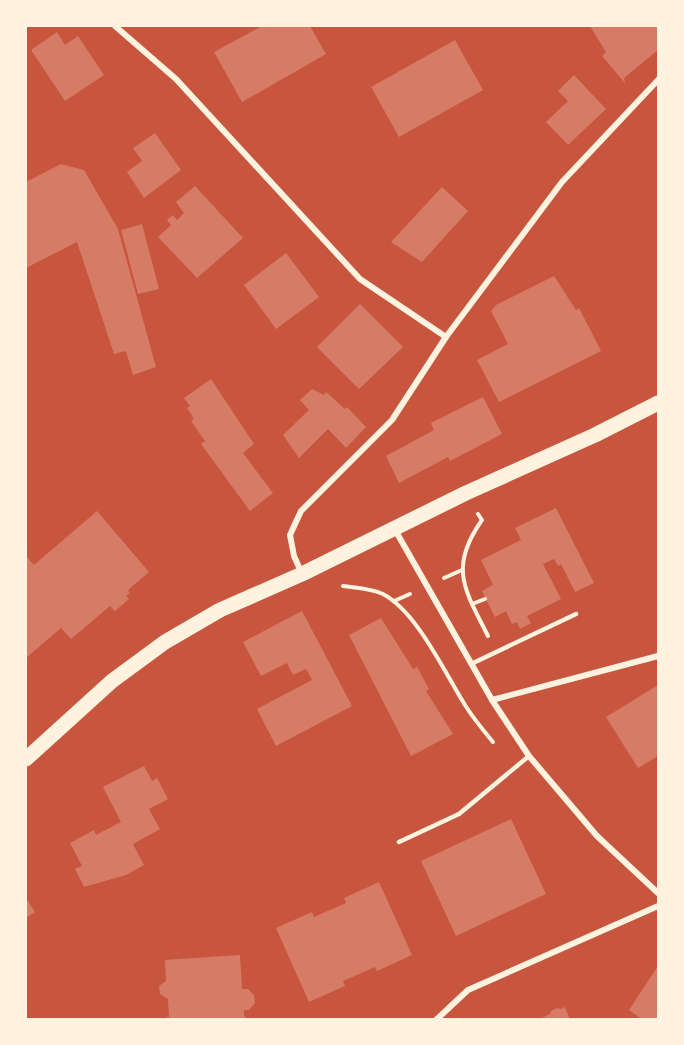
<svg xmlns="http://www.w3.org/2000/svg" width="684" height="1045" viewBox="0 0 684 1045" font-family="Rubik,sans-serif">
  <rect width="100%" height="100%" fill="#c8553d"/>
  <!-- building -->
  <g fill="#d67c66">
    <path d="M262,26H310L326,54L242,102L214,52Z"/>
    <path d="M590,26H658V50L624,78L625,83L602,56L606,52Z"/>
    <path d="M57,32L65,45L78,36L104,75L65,101L31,50Z"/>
    <path d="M455,40L483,90L399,137L371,87Z"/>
    <path d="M574,75L606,109L568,145L546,122L568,101L558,91Z"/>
    <path d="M155,133L181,170L144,198L127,172L142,161L133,148Z"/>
    <path d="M61,164L84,170L118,229L156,367L133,375L126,351L114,354L77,242L26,268V182Z"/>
    <path d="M195,186L243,238L197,278L158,237L171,225L167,220L173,215L177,220L184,213L176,202Z"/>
    <path d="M442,187L468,211L422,262L391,242Z"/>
    <path d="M142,224L159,289L138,294L121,230Z"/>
    <path d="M286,253L319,297L276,329L244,285Z"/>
    <path d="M554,276L576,310L579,308L601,351L499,402L477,360L508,344L491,311L496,305Z"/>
    <path d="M360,304L403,347L359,389L317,347Z"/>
    <path d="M211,379L254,444L243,453L273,493L250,511L201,444L205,441L191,421L194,419L187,408L190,406L184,398Z"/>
    <path d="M312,389L324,395L326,392L345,409L347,407L366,427L346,448L328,429L299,458L283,435L309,410L300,400Z"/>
    <path d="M483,397L502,434L450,461L448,457L399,483L386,456L434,430L431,423Z"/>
    <path d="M556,508L594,583L575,592L561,564L558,566L554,559L543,564L561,599L527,616L531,623L520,629L517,622L512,624L506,611L495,617L482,591L493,585L481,560L521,540L515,528Z"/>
    <path d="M97,511L149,572L128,590L130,593L126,596L129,599L115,611L110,606L71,639L61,628L26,658V556L34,565Z"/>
    <path d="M302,611L352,706L276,746L257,709L312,680L306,669L293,675L287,663L261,676L243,642Z"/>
    <path d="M381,618L413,669L417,667L429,689L426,691L453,734L411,756L349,635Z"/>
    <path d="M658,685V756L638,768L606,717Z"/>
    <path d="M144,766L152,781L157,778L168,799L149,809L160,829L133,844L144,865L126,875L84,887L75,869L82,866L70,843L94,830L96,835L121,822L103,787Z"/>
    <path d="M511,819L546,894L456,936L421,861Z"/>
    <path d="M379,882L412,955L377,971L375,967L343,981L345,986L309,1002L276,928L312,912L314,917L346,903L344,898Z"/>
    <path d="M26,898L35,912L26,918Z"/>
    <path d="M240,955L242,989H248L254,995L255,1003L249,1010H244V1016L248,1020H167V1017H169L168,999L160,994L159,986L166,981L165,960Z"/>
    <path d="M658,966V1020H643L629,1010Z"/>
    <path d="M565,1007L570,1020H538L550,1014L551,1011L557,1008L561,1009Z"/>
  </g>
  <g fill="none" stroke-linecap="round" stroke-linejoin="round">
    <!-- path -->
    <g stroke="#fff3e0" stroke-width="4">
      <path d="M478,514L482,520C448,568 465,590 488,636"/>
      <path d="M444,578L462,570"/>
      <path d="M343,586C357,588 370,588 383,594C417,612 445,673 465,705C473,718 483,730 493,742"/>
      <path d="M394,601L410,594"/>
      <path d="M472,604L485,599"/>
    </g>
    <!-- service -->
    <g stroke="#fff3e0" stroke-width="4.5">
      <path d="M471,664L576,614"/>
      <path d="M399,842L459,814L529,756"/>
    </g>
    <!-- minor -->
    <g stroke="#fff3e0" stroke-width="6">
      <path d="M115,26L176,79L360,279L446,337"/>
      <path d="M394,528L492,700L529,756L597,836L658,893"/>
      <path d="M302,574L294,556L290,535L301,511L392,420L446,337L562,182L658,80"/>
      <path d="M492,700L658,656"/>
      <path d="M436,1020L468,990L658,906"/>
    </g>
    <!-- primary -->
    <path stroke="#fff3e0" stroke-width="15" d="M26,759L112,681L165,642L220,610L302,574L466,493L595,435L658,403"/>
  </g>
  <!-- border -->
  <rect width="684" height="1045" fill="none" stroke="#fff3e0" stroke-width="54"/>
</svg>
